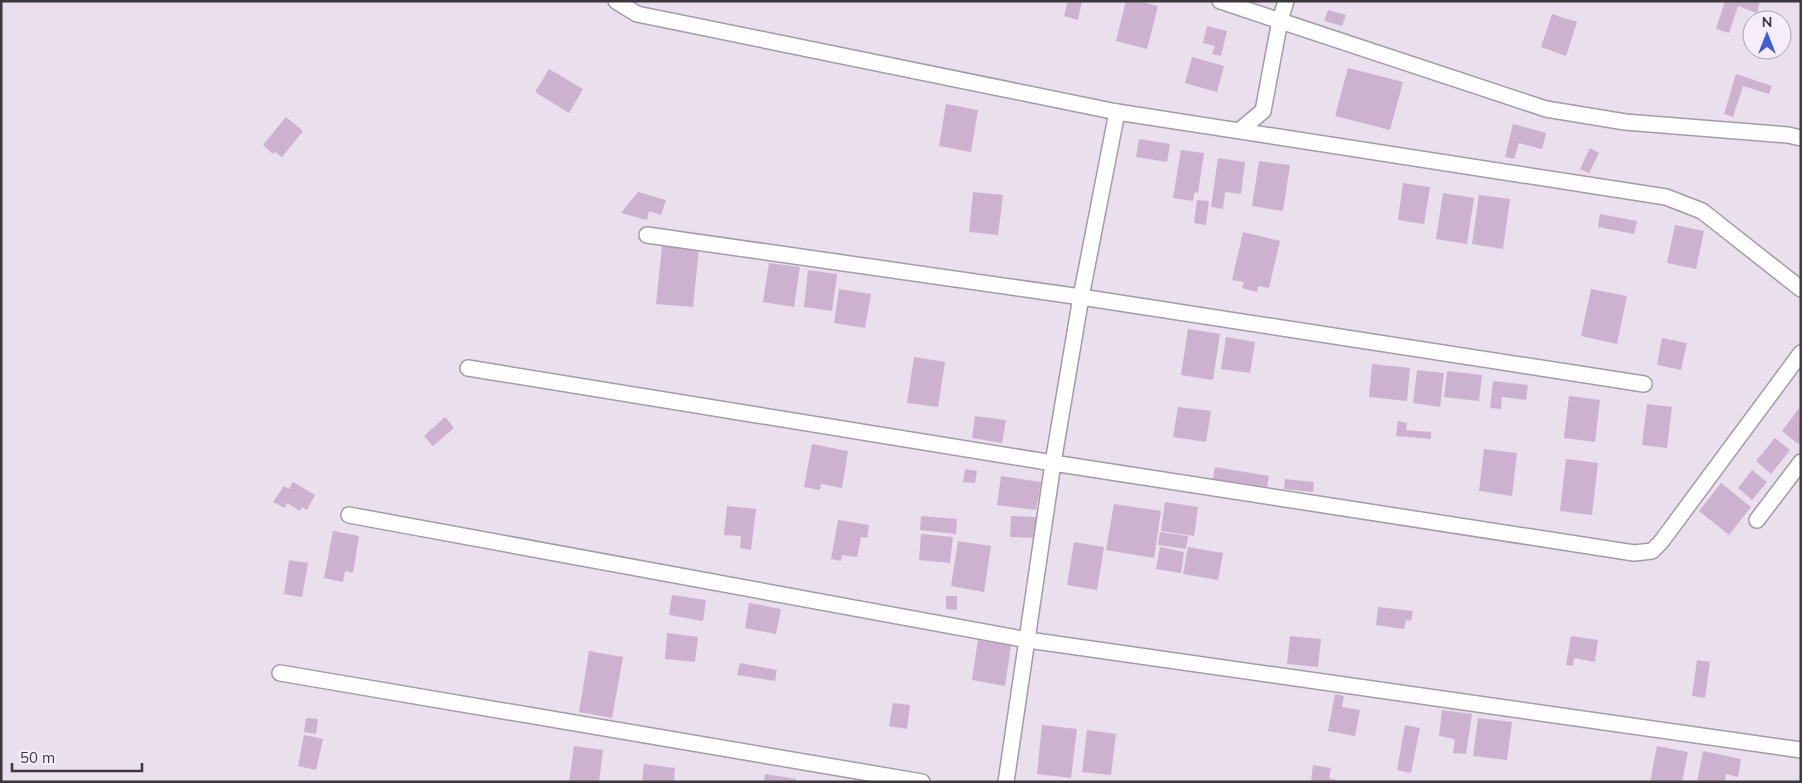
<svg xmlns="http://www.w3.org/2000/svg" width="1802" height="783" viewBox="0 0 1802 783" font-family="Mulish,sans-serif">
  <rect width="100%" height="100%" fill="#e9dfed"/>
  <!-- building -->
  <g fill="#ccb2cf">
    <path d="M1068,1H1082L1078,20L1064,16Z"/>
    <path d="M1126,1H1138L1158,6L1147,49L1116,41Z"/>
    <path d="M1725,1H1760L1757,13L1738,6L1729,33L1716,29Z"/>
    <path d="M1328,10L1346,15L1342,26L1324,21Z"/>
    <path d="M1552,14L1577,22L1566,56L1541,47Z"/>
    <path d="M1207,26L1227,31L1221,56L1212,54L1215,46L1203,43Z"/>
    <path d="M1192,57L1224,66L1217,92L1185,83Z"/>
    <path d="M1348,68L1403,82L1390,130L1335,116Z"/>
    <path d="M549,69L583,89L569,113L535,92Z"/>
    <path d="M1736,74L1772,86L1769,94L1743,86L1733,117L1724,114Z"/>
    <path d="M946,104L978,110L971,152L939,146Z"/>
    <path d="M286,117L303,131L282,157L275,152L273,154L263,145Z"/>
    <path d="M1513,124L1546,133L1542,149L1519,143L1514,159L1505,157Z"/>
    <path d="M1139,139L1170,144L1167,162L1136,157Z"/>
    <path d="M1590,148L1599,153L1589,173L1580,169Z"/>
    <path d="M1181,150L1204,153L1198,193L1195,192L1193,201L1173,198Z"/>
    <path d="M1218,158L1245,162L1241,194L1225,192L1223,209L1211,207Z"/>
    <path d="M1259,161L1290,165L1283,211L1252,206Z"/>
    <path d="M1403,183L1430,187L1424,224L1398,220Z"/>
    <path d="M638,192L666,200L661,215L649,211L647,220L621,213Z"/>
    <path d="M973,192L1003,195L998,235L969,232Z"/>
    <path d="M1443,193L1474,198L1467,244L1436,239Z"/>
    <path d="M1479,195L1510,199L1503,249L1472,244Z"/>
    <path d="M1197,200L1209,201L1206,225L1194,223Z"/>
    <path d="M1600,214L1637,221L1634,234L1598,227Z"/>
    <path d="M1675,225L1704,231L1696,269L1667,263Z"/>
    <path d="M1243,232L1280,241L1269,288L1258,286L1257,292L1242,288L1244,282L1232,280Z"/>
    <path d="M662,246L699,249L693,307L656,304Z"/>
    <path d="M769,263L800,267L794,307L763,302Z"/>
    <path d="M808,270L837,274L832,311L804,307Z"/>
    <path d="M839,289L871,294L865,328L834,323Z"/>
    <path d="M1591,289L1627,296L1617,344L1581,336Z"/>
    <path d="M1188,329L1220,334L1213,380L1181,375Z"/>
    <path d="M1226,337L1255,342L1250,373L1221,369Z"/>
    <path d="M1662,338L1687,343L1681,370L1657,365Z"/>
    <path d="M914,357L945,362L938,407L907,403Z"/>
    <path d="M1372,364L1410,368L1407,401L1369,397Z"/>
    <path d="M1417,370L1444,373L1440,407L1413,403Z"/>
    <path d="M1447,371L1482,375L1479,401L1444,397Z"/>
    <path d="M1493,381L1528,385L1526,400L1502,397L1501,409L1490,408Z"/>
    <path d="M1569,396L1600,400L1595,442L1564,438Z"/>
    <path d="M1647,404L1672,407L1667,448L1642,445Z"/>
    <path d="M1178,407L1211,411L1206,442L1173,437Z"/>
    <path d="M1799,408L1801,441L1798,444L1782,431Z"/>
    <path d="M975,416L1006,420L1002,443L972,438Z"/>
    <path d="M445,417L454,428L433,446L424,436Z"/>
    <path d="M1398,421L1407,423L1406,430L1431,432V439L1396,436Z"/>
    <path d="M1775,438L1790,450L1771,474L1756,461Z"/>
    <path d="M812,444L848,451L842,488L821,484L820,490L804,487Z"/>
    <path d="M1484,449L1517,453L1512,496L1479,491Z"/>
    <path d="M1566,459L1598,463L1592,515L1560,511Z"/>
    <path d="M1215,467L1269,476L1267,487L1213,479Z"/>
    <path d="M965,469L977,471L975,483L963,482Z"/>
    <path d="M1752,470L1767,482L1752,500L1738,488Z"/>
    <path d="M1001,476L1041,482L1036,510L997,505Z"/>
    <path d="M1285,479L1314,482L1313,492L1284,489Z"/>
    <path d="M293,482L315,495L307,510L302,507L300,511L287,503L285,508L273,502L284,486L289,489Z"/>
    <path d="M1721,483L1751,507L1729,535L1699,511Z"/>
    <path d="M1165,502L1198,507L1194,536L1161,531Z"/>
    <path d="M1114,504L1161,511L1154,558L1106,550Z"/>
    <path d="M727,506L756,509L751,550L740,548L741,536L724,535Z"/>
    <path d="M921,516L957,519L956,534L920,530Z"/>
    <path d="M1011,516L1038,517V538L1010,537Z"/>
    <path d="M838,520L869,525L867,538L861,537L857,557L842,555L841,561L831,559Z"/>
    <path d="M333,531L359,536L353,573L345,571L343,582L324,578Z"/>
    <path d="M1160,532L1188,536L1186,549L1158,545Z"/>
    <path d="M921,534L953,537L950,563L919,560Z"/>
    <path d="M958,541L991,546L984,592L951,586Z"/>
    <path d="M1074,542L1104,547L1097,590L1067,585Z"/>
    <path d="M1160,547L1184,552L1181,573L1156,569Z"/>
    <path d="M1188,547L1223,553L1218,580L1183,574Z"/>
    <path d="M289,560L308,563L302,597L284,594Z"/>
    <path d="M672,595L706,600L703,621L669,615Z"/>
    <path d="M946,596H957V610L946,609Z"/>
    <path d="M749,603L781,609L776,634L745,628Z"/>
    <path d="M1378,607L1413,611L1411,621L1406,620L1404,629L1376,625Z"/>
    <path d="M667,633L698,637L695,662L665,659Z"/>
    <path d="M1290,636L1321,639L1318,667L1287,664Z"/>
    <path d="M1571,636L1598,640L1595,662L1574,658L1573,666L1566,665Z"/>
    <path d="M978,640L1011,646L1005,686L972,680Z"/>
    <path d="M589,651L623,657L612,718L579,712Z"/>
    <path d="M1697,660L1710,662L1705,698L1692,696Z"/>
    <path d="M740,663L777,670L775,681L737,675Z"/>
    <path d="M1335,694L1344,696L1342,707L1360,710L1355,736L1328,731Z"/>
    <path d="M893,703L910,705L907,729L889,726Z"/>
    <path d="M1442,710L1472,714L1466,754L1453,753L1455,739L1439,736Z"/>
    <path d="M306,718L318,719L316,734L304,732Z"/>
    <path d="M1478,718L1512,722L1507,760L1473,756Z"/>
    <path d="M1042,725L1077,729L1071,778L1037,774Z"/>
    <path d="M1405,725L1420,728L1411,773L1397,770Z"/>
    <path d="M1087,730L1116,734L1111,775L1082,772Z"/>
    <path d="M304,735L323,739L316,770L298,766Z"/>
    <path d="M574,746L603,750L599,782H569Z"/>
    <path d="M1657,746L1688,752L1682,782H1650Z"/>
    <path d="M1703,751L1741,759L1738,777L1726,774L1725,782H1697Z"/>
    <path d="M644,764L675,768L674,782H642Z"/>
    <path d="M1313,765L1331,768L1329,778L1343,782H1311Z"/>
    <path d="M765,774L796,779L795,782H764Z"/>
  </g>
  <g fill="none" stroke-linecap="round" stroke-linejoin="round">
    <!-- street casing -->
    <g stroke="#a49aa7" stroke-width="18">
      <g id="street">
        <path d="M616,1L637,14L1117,112L1666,197L1702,211L1801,289"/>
        <path d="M1220,1L1546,109L1625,122L1788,135L1801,138"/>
        <path d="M1240,130L1263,111L1280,20L1286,1"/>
        <path d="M647,235L1081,297L1644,384"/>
        <path d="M468,368L1053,463L1634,553L1652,551L1661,542L1801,353"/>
        <path d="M349,515L1028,640L1801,750"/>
        <path d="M1757,520L1801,462"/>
        <path d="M280,673L922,782"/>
        <path d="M1006,782L1053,463L1081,297L1117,112"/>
      </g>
    </g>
    <!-- street -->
    <use href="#street" stroke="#fff" stroke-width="15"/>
  </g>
  <!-- border -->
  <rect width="1802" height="783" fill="none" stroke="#3b373d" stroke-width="5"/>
  <!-- north arrow -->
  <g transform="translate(1767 35)"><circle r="24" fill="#f6ecfa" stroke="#aba4ae"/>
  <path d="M0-4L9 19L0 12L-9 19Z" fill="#425ed1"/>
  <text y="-8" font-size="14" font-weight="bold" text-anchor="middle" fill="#3b373d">N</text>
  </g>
  <!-- scale -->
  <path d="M12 763v8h130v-8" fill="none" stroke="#3b373d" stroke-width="2.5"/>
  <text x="20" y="763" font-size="15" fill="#3b373d" stroke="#f6ecfa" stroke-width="4" paint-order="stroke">50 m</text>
</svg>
